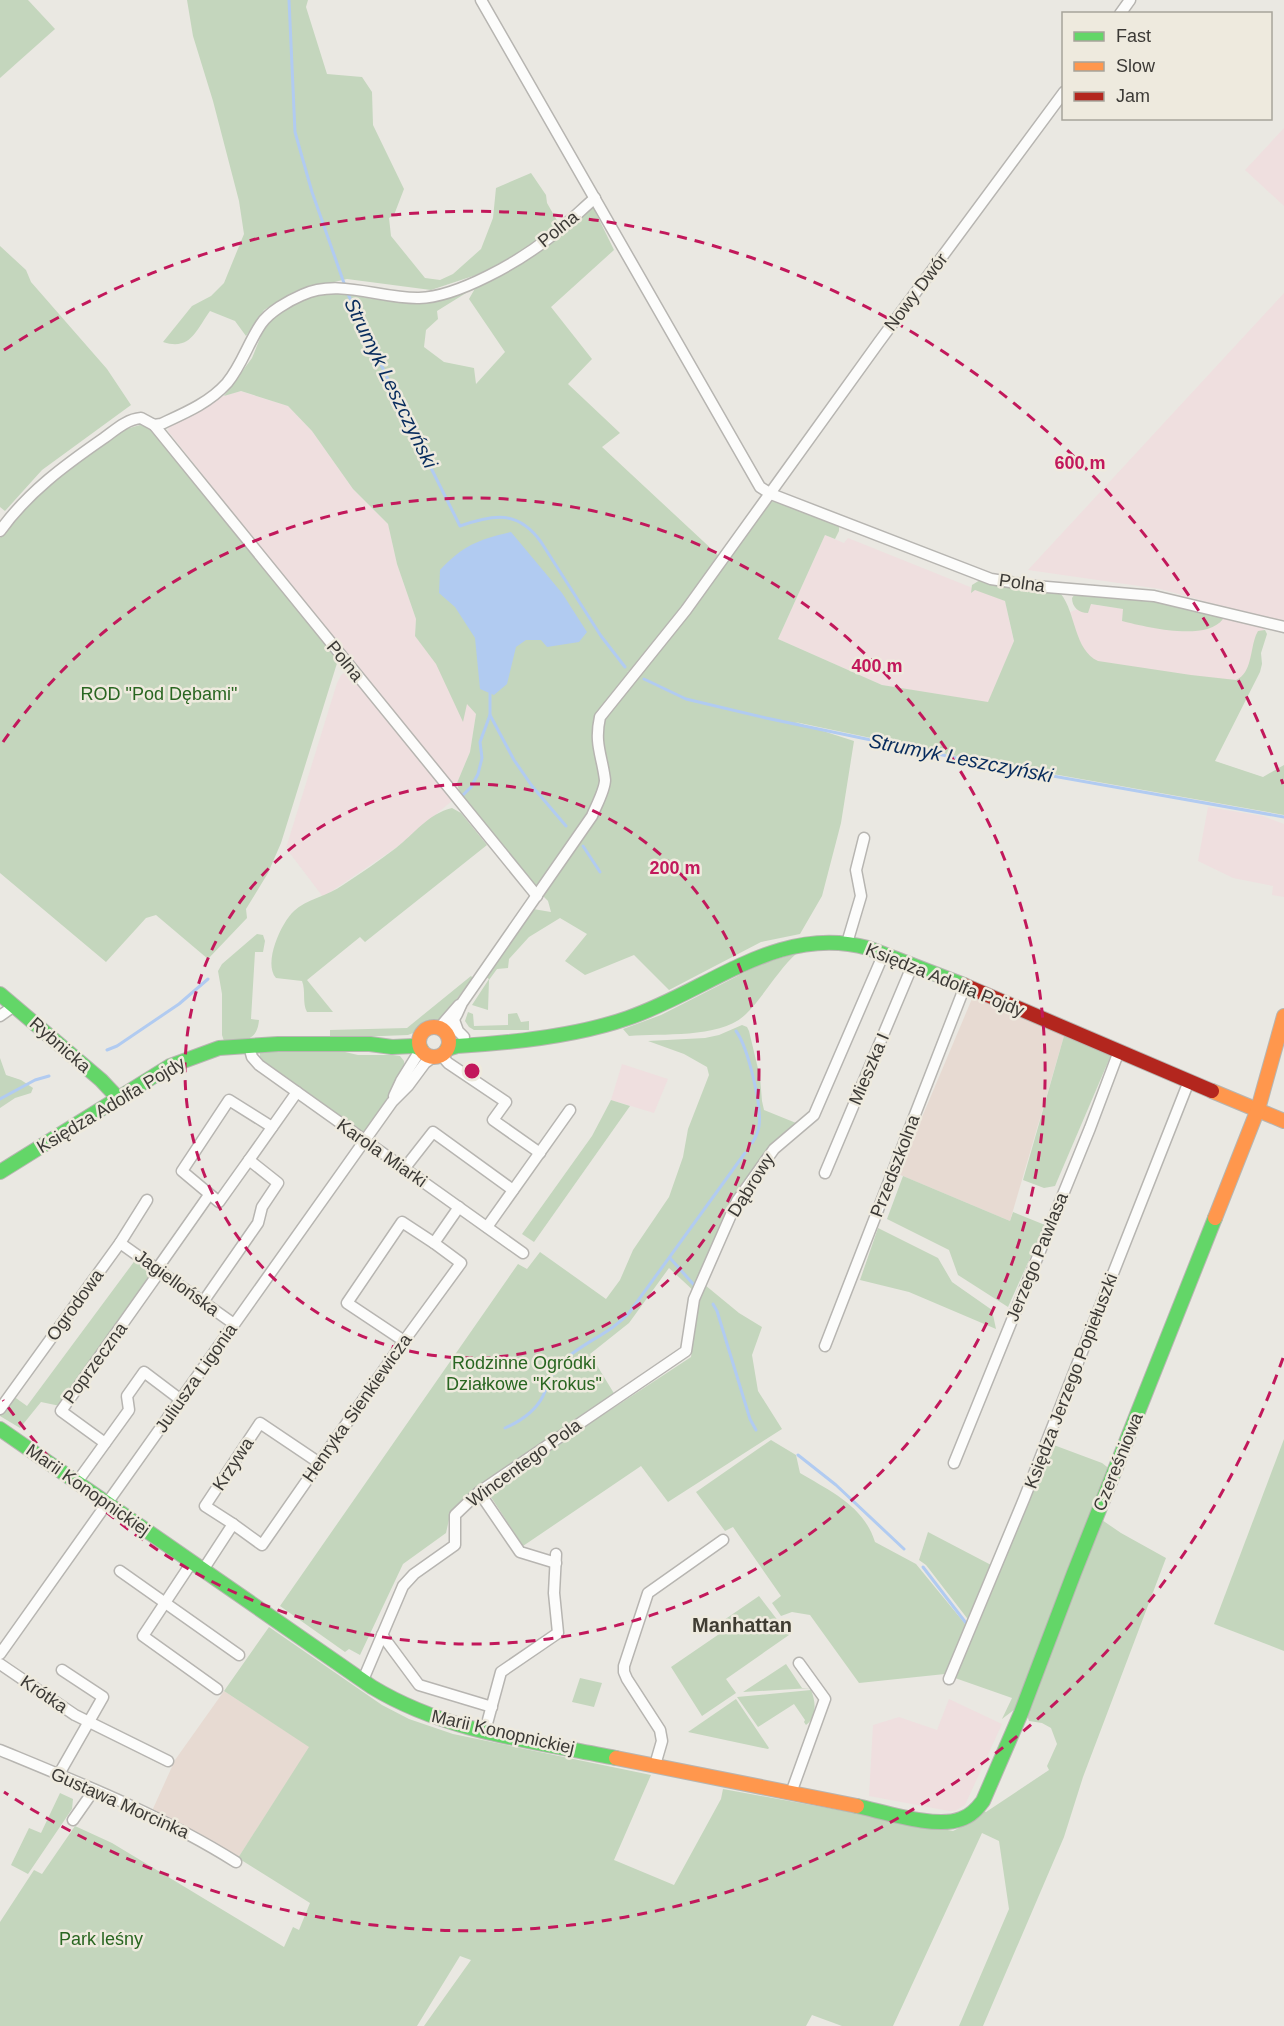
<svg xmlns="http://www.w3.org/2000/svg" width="1284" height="2026" viewBox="0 0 1284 2026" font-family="Helvetica,sans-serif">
  <rect width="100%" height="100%" fill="#eae8e2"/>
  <!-- industrial -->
  <g fill="#efdfdf">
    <path d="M1284,128V206L1245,170Z"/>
    <path d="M1284,293V623L1160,589L1028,570Z"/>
    <path d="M240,391L288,406L312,431L353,489L388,524L397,564L416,619L415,636L476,714L470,752L457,783L462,802L168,431L169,424L224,396Z"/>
    <path d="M825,535L844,543L848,538L1005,601L1014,642L988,703L882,685L778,639Z"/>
    <path d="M1090,604L1124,609L1122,621L1220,616L1265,626L1246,687L1096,663L1084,654L1068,613Z"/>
    <path d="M347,671L453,800L397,847L323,897L286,848L337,683L341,675Z"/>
    <path d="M1208,807L1263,816L1284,824V897L1272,895L1273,886L1233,878L1198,861Z"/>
    <path d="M622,1064L668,1079L654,1113L611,1100Z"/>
    <path d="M949,1699L1002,1724L965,1805L955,1811H949L869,1796L873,1725L899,1717L937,1730Z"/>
  </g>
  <!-- education -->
  <g fill="#e7dad2">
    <path d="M974,994L1064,1036L1010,1221L898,1174Z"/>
    <path d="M224,1691L310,1747L238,1858L202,1836L152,1811L175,1760Z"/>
  </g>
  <!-- green -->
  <g fill="#c4d6bd">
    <path d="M0,0H28L55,29L0,78Z"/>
    <path d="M187,0H308L306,7L327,74L362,77L372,92L373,125L404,189L394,215L389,218L391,236L425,278L440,280L453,274L481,249L493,218L496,188L531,173L546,195L547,203L559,224L514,257L476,275L431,290L347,279L296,291L264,310L246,336L235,321L210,311C196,330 191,351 163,342L192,306L211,296L224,283L244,234L239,201L213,101L193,36Z"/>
    <path d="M593,207L614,250L551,307L592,359L568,384L620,433L602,447L718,555L681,610L632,671H627L641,675L767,502L776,501L839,525V531L835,539L825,535L778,639L882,685L988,702L1014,641L1005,601L975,590L971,593L972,585L980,580L1009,587L1061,594C1076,613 1074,650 1098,661L1191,675L1236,680C1252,673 1250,650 1256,635L1258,631L1265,630L1267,634L1261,653L1262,664L1260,672L1215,761L1263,777L1284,765V815L985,762L795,722L854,741L841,823L822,896L800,934L761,942L669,990L634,955L585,975L565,961L587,934L560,918L529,937L509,959L508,968L497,969L489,980L488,1010L472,1005L489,979L486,977L533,909L551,912L548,901L517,870L462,802L457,783L470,752L476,714L467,704L463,722L436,664L415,636L416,619L397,564L388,524L353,489L312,431L288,406L241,391L224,396L252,358L263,331L271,320L297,303L310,297L336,292L373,299L429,302L463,290L466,293L437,311L438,319L426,330L424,347L444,362L474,368L476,384L505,352L469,299L477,285Z"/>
    <path d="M0,246L26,270L31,282L107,369L131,405L42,470L5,511L0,507Z"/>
    <path d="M140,425L148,426L338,660L281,843L268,873L246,909L247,918L208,959L156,915L146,918L106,962L0,873V538L22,511L52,481L126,429Z"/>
    <path d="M1075,594L1152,600L1220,616L1223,619C1206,642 1146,627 1122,621L1123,609L1091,604L1088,613C1079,613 1072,607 1072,598Z"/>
    <path d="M452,808L461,813L487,845L365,942L360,937L307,980L333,1012H307C302,1003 306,991 302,981L276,978C263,963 281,923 294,911C306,899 328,896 343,885C361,873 379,861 396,848C414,834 428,814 452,808Z"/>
    <path d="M257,934L263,935L265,941L263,952H255L251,1019L259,1020C257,1043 243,1040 224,1041L222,1035V994L218,971L222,964Z"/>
    <path d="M797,953C777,971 765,995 746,1014C721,1039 663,1033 629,1036L623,1029L661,1015L759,965Z"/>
    <path d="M471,976L473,978L442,1018L436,1022L426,1024L413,1033L408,1035L330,1038V1030L407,1028Z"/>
    <path d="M468,1012L473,1014L474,1026L508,1025V1014L517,1013L521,1022L529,1021V1030H474L469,1027L465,1021Z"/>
    <path d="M742,1025L747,1027L749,1031L760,1077L762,1101L764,1110L801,1125L762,1162L696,1293L669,1268L629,1323L590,1354L615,1395L476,1487L450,1515L446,1533L403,1564L360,1655L349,1649L345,1652L280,1606L518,1264L527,1269L540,1252L606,1299L620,1280L633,1250L669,1197L683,1157L688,1129L709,1075L707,1067L684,1054L648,1041L705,1038L719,1035Z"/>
    <path d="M1064,1036L1111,1055L1055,1186L1044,1188L1023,1180Z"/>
    <path d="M332,1049L358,1055H393L400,1056L404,1061L405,1069L382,1107L363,1134L260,1060V1052Z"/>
    <path d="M0,1058L6,1075L21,1080L33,1088L31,1093L15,1098L0,1108Z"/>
    <path d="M611,1100L630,1106L534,1242L522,1234L592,1136Z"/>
    <path d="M903,1176L1010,1221L1013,1212L1045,1225L1008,1307L958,1275L949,1250L887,1219Z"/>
    <path d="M878,1228L938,1258L952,1282L992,1310L996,1329L909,1292L860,1280Z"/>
    <path d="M136,1259L154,1275L60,1406L41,1402L20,1428L0,1416V1413L13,1396L27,1406Z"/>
    <path d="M705,1285L739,1313L762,1327L752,1355L758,1391L782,1429L668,1502L641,1466L523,1546L487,1491L691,1357L698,1301Z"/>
    <path d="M1284,1439V1651L1214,1624Z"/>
    <path d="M771,1440L796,1455L800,1473C830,1491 864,1506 875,1542L916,1564L966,1625L945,1674L859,1683L810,1615L792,1612L781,1616L772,1603L781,1596L733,1527L725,1531L696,1492Z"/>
    <path d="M1051,1444L1102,1463L1111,1470L1019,1706L1002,1719L1012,1698L955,1678Z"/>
    <path d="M1102,1520L1121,1533L1166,1558L1083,1777L1064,1837L983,2026H959L1009,1909L999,1841L982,1833L893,2026H842L812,2015L806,2026H424L471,1960L460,1956L417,2026H0V1922L34,1870L42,1874L75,1826L112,1843L284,1947L293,1927L299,1930L310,1903L238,1858L309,1747L224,1691L269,1627L382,1705L409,1719L453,1734L651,1775L614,1860L674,1885L721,1799L723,1789L953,1831L973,1821L984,1811L986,1812L1049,1770L1047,1766L1057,1744L1051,1728L1042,1723L1029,1721L1027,1715Z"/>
    <path d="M928,1532L993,1566L970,1622L926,1565L919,1560Z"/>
    <path d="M759,1596L789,1635L726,1679L736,1693L702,1716L671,1667L728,1628L724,1620Z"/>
    <path d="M786,1664L802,1688H811L743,1692Z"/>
    <path d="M580,1678L602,1683L594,1707L572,1702Z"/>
    <path d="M811,1690C816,1702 817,1717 806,1725L804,1722L805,1720L794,1704L758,1727L737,1697Z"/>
    <path d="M736,1699L769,1748L768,1749L688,1732Z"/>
    <path d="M60,1793L73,1799L72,1809L28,1874L11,1865L29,1828L41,1833Z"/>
  </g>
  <!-- water -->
  <path fill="#b1cbf1" d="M511,532L562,593L587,632L579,642L547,647L541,640H526L516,647L507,684L494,695L480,689L475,638L455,607L439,593L440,570C464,545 477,540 511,532Z"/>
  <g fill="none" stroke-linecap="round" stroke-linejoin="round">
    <!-- stream -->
    <g stroke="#b1cbf1" stroke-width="3">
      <path d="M289,0L295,132L312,192L345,286"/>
      <path d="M347,292L410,426L460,526C494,514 518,510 541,542L601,636L625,667"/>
      <path d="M644,679L686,699L766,718L990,765L1284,817"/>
      <path d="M490,715L514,760L532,786L566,826"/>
      <path d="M461,797L471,787L478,774L482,758L480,742L490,715V693"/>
      <path d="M583,846L600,872"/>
      <path d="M736,1031C748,1047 762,1106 759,1126C758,1132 756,1137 752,1143"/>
      <path d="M107,1050L117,1046L179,1004L208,979"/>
      <path d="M0,1099L35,1080L49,1076"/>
      <path d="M670,1258L694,1285"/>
      <path d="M713,1304L717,1311L750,1419L756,1430"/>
      <path d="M505,1428C521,1421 535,1412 543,1396C549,1383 551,1373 561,1363C581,1343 610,1334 629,1313L745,1153"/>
      <path d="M798,1455L836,1485L904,1549"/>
      <path d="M923,1567L966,1623"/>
    </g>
    <!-- street casing -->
    <g stroke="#b7b5b1" stroke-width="13">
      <g id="street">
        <path d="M481,0L760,487L771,494L991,579L1035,586L1154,596L1284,627"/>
        <path d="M1120,14L1130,0"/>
        <path d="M154,425L537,896"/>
        <path d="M0,531C28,492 65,465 104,438C115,430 127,419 141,418L154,425L161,424C185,413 209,403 227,383C242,365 248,343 261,324C269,312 288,301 302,295C339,278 380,299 419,298C458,297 520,261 550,237C566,225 580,211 595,198"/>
        <path d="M847,943L861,896L856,870L864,838"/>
        <path d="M0,1016L14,1006"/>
        <path d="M454,1020L458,1031L464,1037"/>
        <path d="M439,1028L459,1005"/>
        <path d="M446,1033L457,1014L462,1003L592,816C596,806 605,790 605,780C602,755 594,744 600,717L686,610L879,342L1064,92"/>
        <path d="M249,1046L252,1057L259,1065L523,1253"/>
        <path d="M441,1055L448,1063L506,1102L493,1120L540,1153"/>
        <path d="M394,1096L401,1081L421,1049"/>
        <path d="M249,1160L219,1202L182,1171L229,1100L272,1127"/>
        <path d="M404,1169L433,1132L513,1190"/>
        <path d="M825,1173L913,964"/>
        <path d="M487,1227L570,1110"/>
        <path d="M120,1243L234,1324"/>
        <path d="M157,1269L209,1195"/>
        <path d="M203,1302L258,1223L262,1207L278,1183L249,1160L297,1092"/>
        <path d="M404,1341L347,1303L402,1222L434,1243"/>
        <path d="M825,1346L965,986"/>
        <path d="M0,1409L120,1243L147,1200"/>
        <path d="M105,1443L61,1411L160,1271"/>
        <path d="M954,1463L1090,1128L1119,1051"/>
        <path d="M77,1482L129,1410L127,1396L144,1372L181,1400"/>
        <path d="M479,1492L520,1552L556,1563"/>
        <path d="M233,1524L205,1506L260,1423L318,1462"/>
        <path d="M192,1562L143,1636L217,1689"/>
        <path d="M203,1570L233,1524L262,1545L404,1341L461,1263L434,1243L459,1207"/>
        <path d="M120,1571L239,1655"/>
        <path d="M382,1635L419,1685L492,1707"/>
        <path d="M0,1654L392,1102L408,1086L425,1063L433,1057"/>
        <path d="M0,1664L75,1715L168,1761"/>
        <path d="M949,1679L1024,1499L1189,1081"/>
        <path d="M363,1680L403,1586L414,1574L455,1545V1515L479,1492L686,1351L694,1299L737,1201L774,1149L814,1115L884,953"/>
        <path d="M485,1731L501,1672L558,1633L554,1593L556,1554"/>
        <path d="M0,1750C80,1783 163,1816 236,1862"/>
        <path d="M655,1765L662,1741L660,1730L627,1679L624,1672V1666L648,1593L723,1540"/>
        <path d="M59,1774L103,1697L62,1670"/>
        <path d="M791,1793L825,1699L799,1663"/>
        <path d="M73,1820L94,1790"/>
      </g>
    </g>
    <!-- fast casing -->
    <g stroke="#b7b5b1" stroke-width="16">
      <g id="fast">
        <path d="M0,994L101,1080L118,1098"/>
        <path d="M447,1049L457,1046C511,1043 577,1036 628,1018C708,991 779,923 868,948L964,985"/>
        <path d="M0,1172L170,1066L219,1048L278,1044H370L392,1047L414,1046L421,1049"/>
        <path d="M0,1429L372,1687C446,1732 532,1741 616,1758"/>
        <path d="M857,1806C885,1812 936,1829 961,1819C971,1816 977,1809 983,1801L1021,1713L1074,1573L1215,1218"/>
      </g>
    </g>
    <!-- slow casing -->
    <g stroke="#b7b5b1" stroke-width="16">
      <g id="slow">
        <circle cx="434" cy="1042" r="15"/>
        <path d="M1212,1091L1284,1121"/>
        <path d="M1215,1218L1258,1109L1284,1016"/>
        <path d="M616,1758L857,1806"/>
      </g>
    </g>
    <!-- jam casing -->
    <g stroke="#b7b5b1" stroke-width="16">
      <path id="jam" d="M964,985L1212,1091"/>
    </g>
    <!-- street -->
    <use href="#street" stroke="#fcfcfb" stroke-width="10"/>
    <!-- fast -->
    <use href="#fast" stroke="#63d668" stroke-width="14"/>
    <!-- slow -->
    <use href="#slow" stroke="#ff974d" stroke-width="14"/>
    <!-- jam -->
    <use href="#jam" stroke="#b3261e" stroke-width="14"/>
  </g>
  <!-- distance rings -->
  <g fill="none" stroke="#c2185b" stroke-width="3" stroke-dasharray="10 8">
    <circle cx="472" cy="1071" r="287"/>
    <path d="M3 742A573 573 0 1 1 3 1400"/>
    <path d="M1283 1358A860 860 0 0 1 4 1792M4 350A860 860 0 0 1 1283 784"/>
  </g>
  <g text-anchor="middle" stroke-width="5" stroke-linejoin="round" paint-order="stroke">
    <!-- street labels -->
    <g font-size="18" fill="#3c3a36" stroke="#eeeade">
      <text transform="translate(558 229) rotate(-39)" y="6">Polna</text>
      <text transform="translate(916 292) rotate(-53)" y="6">Nowy Dwór</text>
      <text transform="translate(1022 583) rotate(8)" y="6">Polna</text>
      <text transform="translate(345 661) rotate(51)" y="6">Polna</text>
      <text transform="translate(945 980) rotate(22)" y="6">Księdza Adolfa Pojdy</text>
      <text transform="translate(60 1045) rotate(41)" y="6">Rybnicka</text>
      <text transform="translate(869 1069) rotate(-67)" y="6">Mieszka I</text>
      <text transform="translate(111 1105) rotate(-31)" y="6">Księdza Adolfa Pojdy</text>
      <text transform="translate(382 1153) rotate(35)" y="6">Karola Miarki</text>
      <text transform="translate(895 1166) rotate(-69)" y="6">Przedszkolna</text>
      <text transform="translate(751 1185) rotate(-58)" y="6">Dąbrowy</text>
      <text transform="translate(1037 1257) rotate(-68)" y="6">Jerzego Pawlasa</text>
      <text transform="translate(177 1283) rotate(36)" y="6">Jagiellońska</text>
      <text transform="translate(75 1305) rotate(-54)" y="6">Ogrodowa</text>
      <text transform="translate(95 1363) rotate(-54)" y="6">Poprzeczna</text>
      <text transform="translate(196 1378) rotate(-55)" y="6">Juliusza Ligonia</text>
      <text transform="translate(1071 1381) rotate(-69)" y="6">Księdza Jerzego Popiełuszki</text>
      <text transform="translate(357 1408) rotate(-55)" y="6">Henryka Sienkiewicza</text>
      <text transform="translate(1118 1462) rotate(-68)" y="6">Czereśniowa</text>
      <text transform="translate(524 1463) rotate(-36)" y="6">Wincentego Pola</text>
      <text transform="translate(233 1464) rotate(-57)" y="6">Krzywa</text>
      <text transform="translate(88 1490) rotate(35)" y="6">Marii Konopnickiej</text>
      <text transform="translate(44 1694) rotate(34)" y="6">Krótka</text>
      <text transform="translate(503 1732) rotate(13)" y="6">Marii Konopnickiej</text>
      <text transform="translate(120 1803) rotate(24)" y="6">Gustawa Morcinka</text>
    </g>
    <!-- park labels -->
    <g font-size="18" fill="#296621" stroke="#eeeade">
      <text x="159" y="700">ROD "Pod Dębami"</text>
      <text x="524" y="1369">Rodzinne Ogródki<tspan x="524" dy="21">Działkowe "Krokus"</tspan></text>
      <text x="101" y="1945">Park leśny</text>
    </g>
    <!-- water labels -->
    <g font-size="20" font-style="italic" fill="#082c5d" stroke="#eeeade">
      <text transform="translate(391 383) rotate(64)" y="7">Strumyk Leszczyński</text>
      <text transform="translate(961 758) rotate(11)" y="7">Strumyk Leszczyński</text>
    </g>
    <!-- neighbourhood labels -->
    <g font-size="20" font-weight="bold" fill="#403d33" stroke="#eeeade">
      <text x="742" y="1632">Manhattan</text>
    </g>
  </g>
  <circle cx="472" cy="1071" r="9" fill="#c2185b" stroke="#eeeade" stroke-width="3"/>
  <g font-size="18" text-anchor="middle" font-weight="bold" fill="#c2185b" stroke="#eeeade" stroke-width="5" stroke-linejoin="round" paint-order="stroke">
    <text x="1080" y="469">600 m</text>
    <text x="877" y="672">400 m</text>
    <text x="675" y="874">200 m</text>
  </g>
  <!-- legend -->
  <rect x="1062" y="12" width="210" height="108" fill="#eeeade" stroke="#a7a49b" stroke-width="1.5"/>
  <rect x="1074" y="32" width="30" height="9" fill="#63d668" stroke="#a7a49b" stroke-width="1.5"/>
  <text x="1116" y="42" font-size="18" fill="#3c3a36">Fast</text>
  <rect x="1074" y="62" width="30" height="9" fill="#ff974d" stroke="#a7a49b" stroke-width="1.5"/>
  <text x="1116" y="72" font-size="18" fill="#3c3a36">Slow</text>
  <rect x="1074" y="92" width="30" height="9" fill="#b3261e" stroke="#a7a49b" stroke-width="1.5"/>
  <text x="1116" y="102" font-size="18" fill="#3c3a36">Jam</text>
</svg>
